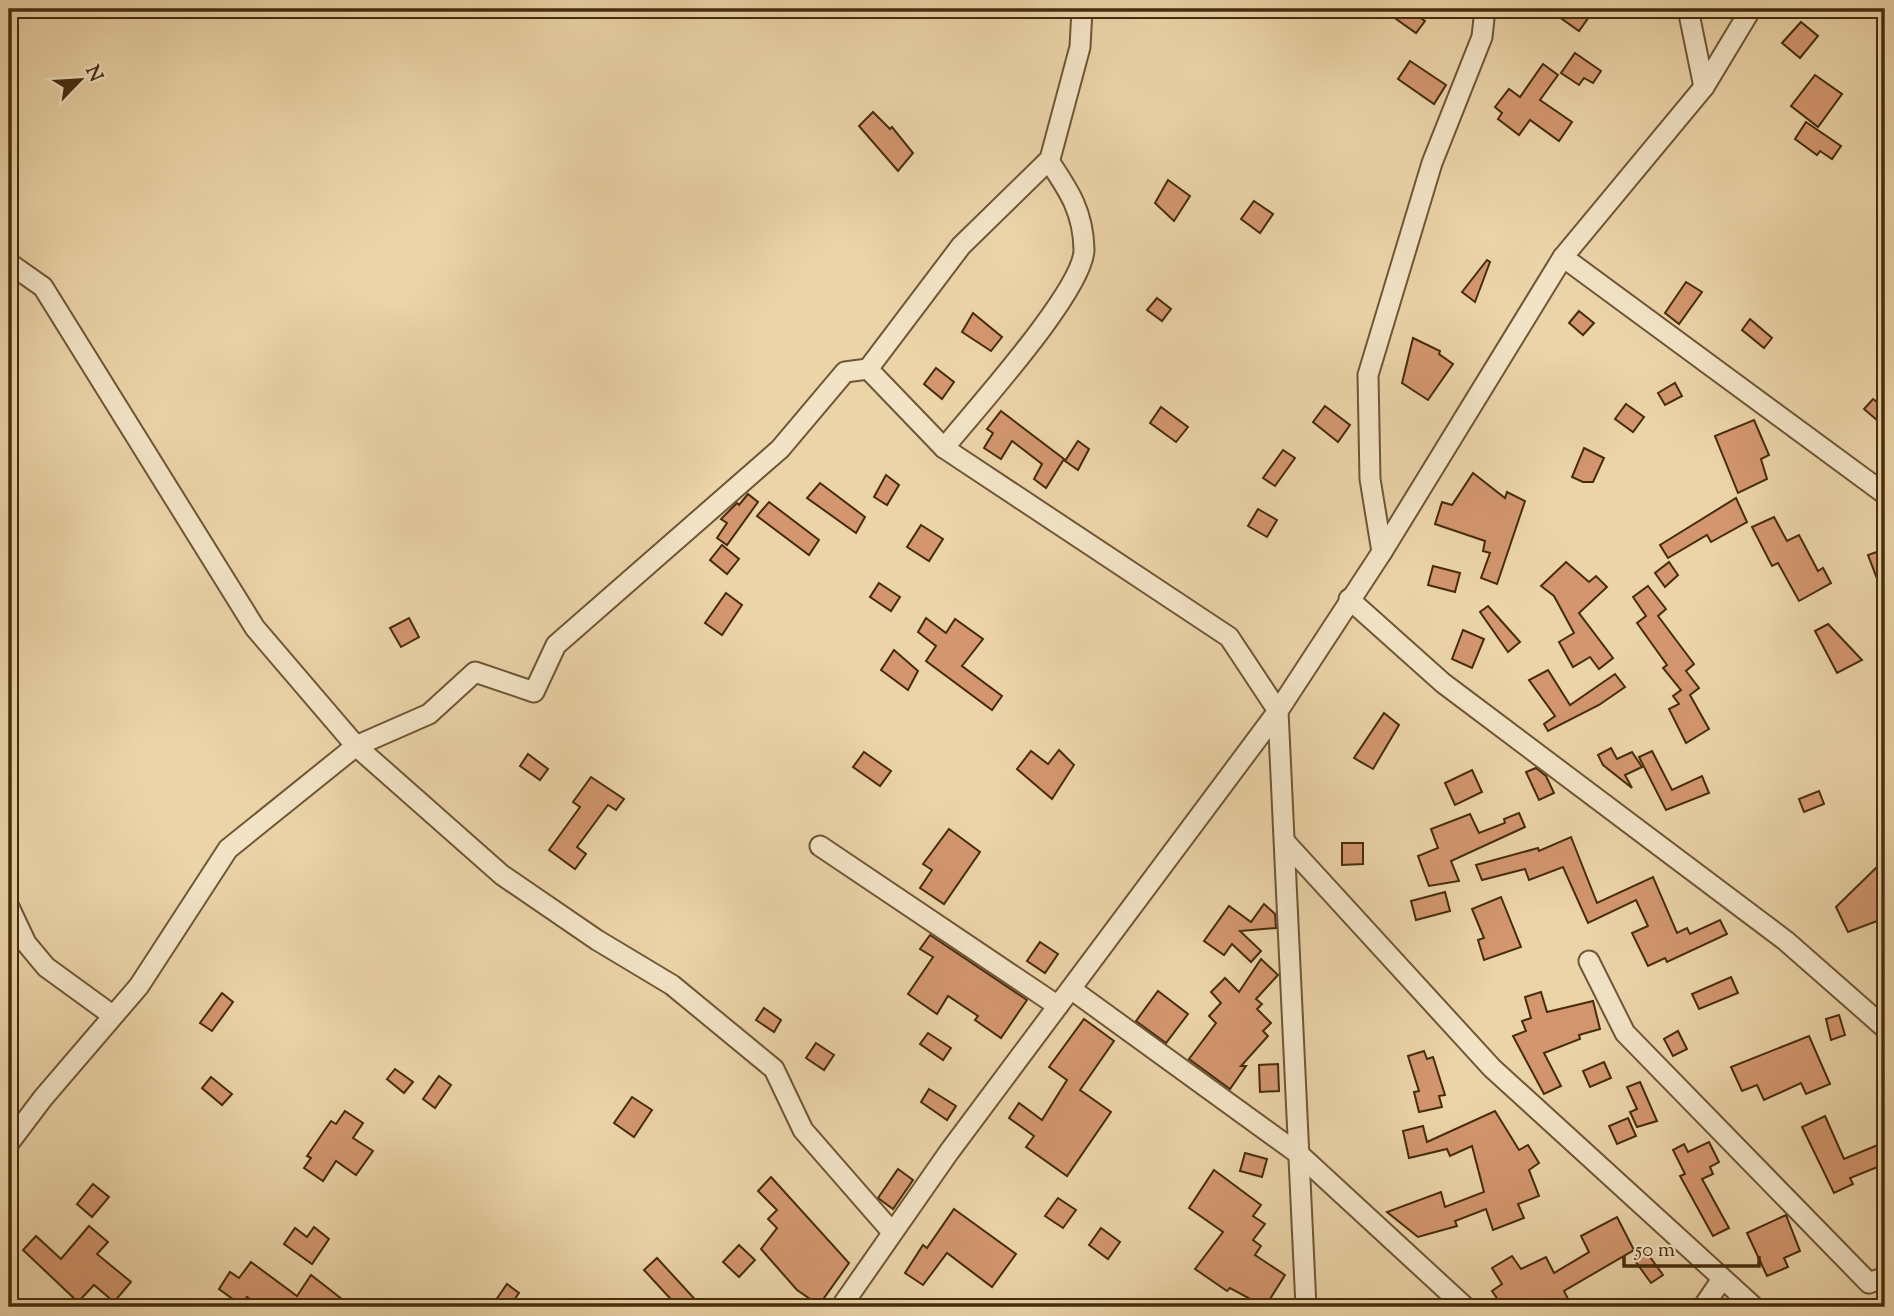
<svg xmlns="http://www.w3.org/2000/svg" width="1894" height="1316" viewBox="0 0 1894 1316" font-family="'Sorts Mill Goudy',serif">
  <rect width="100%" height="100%" fill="#ebd4a8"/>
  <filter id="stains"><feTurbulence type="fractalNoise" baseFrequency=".00286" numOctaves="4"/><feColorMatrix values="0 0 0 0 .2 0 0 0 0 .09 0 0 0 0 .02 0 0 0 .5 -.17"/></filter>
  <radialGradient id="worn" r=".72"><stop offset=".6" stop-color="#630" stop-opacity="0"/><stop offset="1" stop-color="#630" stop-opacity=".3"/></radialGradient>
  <!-- building -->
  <g fill="#d3966e" stroke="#462c0d" stroke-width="2">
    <path d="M1382,9H1407L1425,21L1416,33Z"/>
    <path d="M1548,9H1583L1591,14L1579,31Z"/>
    <path d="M1801,22L1818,36L1800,58L1782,43Z"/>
    <path d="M1575,53L1601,71L1593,83L1584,78L1579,85L1561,73Z"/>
    <path d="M1410,61L1446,85L1434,104L1398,79Z"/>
    <path d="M1543,64L1558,75L1540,100L1572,122L1559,141L1530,120L1519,135L1498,119L1502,113L1495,107L1509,89L1520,97Z"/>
    <path d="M1815,75L1842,94L1818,127L1791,106Z"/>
    <path d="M873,112L890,129L892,127L913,153L898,171L859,126Z"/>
    <path d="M1806,122L1841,146L1832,159L1820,151L1817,155L1795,139Z"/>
    <path d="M1168,180L1190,196L1174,221L1155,203Z"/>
    <path d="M1254,201L1273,214L1260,233L1241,219Z"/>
    <path d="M1487,260L1490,262L1475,302L1462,292Z"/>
    <path d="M1686,282L1702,292L1679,324L1665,313Z"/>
    <path d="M1157,298L1171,309L1162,321L1147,310Z"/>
    <path d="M1579,311L1594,323L1583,335L1569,323Z"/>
    <path d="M973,313L1002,337L991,351L962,332Z"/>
    <path d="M1750,319L1772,338L1764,348L1742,330Z"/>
    <path d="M1413,338L1440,351L1439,354L1453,364L1428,400L1402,383Z"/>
    <path d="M936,368L954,382L942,399L924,384Z"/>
    <path d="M1675,383L1682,396L1665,405L1658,393Z"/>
    <path d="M1873,399L1885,408V427L1864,409Z"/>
    <path d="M1626,404L1644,417L1633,432L1615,419Z"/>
    <path d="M1325,406L1350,425L1338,442L1313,422Z"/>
    <path d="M1161,407L1188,427L1176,442L1150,423Z"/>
    <path d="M1001,411L1064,459L1046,488L1034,479L1042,464L1012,441L1001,459L984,448L993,433L987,429Z"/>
    <path d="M1754,420L1769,455L1761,459L1767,479L1738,493L1715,436Z"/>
    <path d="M1078,441L1089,449L1078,470L1065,461Z"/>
    <path d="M1584,448L1604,458L1593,482H1583L1572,477Z"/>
    <path d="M1283,450L1295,458L1275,486L1263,478Z"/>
    <path d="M1473,473L1505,498L1507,492L1525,501L1497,584L1481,578L1490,553L1483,551L1485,541L1435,524L1442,502L1452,505Z"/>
    <path d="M886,475L899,485L887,505L874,497Z"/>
    <path d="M820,483L865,517L856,533L807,498Z"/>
    <path d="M748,494L758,502L727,545L717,538L727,523L721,519L737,503L739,505Z"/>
    <path d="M1736,498L1747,522L1711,542L1707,535L1668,558L1660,545Z"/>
    <path d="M769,502L819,540L809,555L757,516Z"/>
    <path d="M1258,509L1277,520L1267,537L1248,526Z"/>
    <path d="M1774,517L1787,541L1799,535L1818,571L1823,568L1831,583L1799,601L1778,563L1772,566L1752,527Z"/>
    <path d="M921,525L943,539L929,561L907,547Z"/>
    <path d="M722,545L739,559L727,574L710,560Z"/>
    <path d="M1882,550L1885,560L1884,597L1868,555Z"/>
    <path d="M1566,562L1589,582L1596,576L1607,587L1579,613L1613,658L1599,669L1590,657L1573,667L1559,642L1574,633L1554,596L1541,586Z"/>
    <path d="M1669,562L1678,575L1665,587L1655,573Z"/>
    <path d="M1433,566L1460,573L1455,592L1428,585Z"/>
    <path d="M879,583L900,597L891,611L870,597Z"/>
    <path d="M1648,586L1666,609L1658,616L1694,664L1686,671L1699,688L1690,695L1709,729L1686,743L1669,709L1679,704L1673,696L1681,690L1663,668L1667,665L1637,623L1646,616L1633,597Z"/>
    <path d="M726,593L742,605L722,635L705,623Z"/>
    <path d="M1488,606L1520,642L1508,652L1480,612Z"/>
    <path d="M409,618L419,637L401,647L390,628Z"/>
    <path d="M926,618L946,633L955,619L983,639L962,666L1002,696L992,710L926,661L936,646L918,632Z"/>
    <path d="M1828,624L1862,660L1837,673L1815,631Z"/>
    <path d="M1463,630L1484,639L1472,668L1452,659Z"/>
    <path d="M894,650L918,671L908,690L881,670Z"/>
    <path d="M1548,670L1570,705L1615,674L1625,687L1599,705L1548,731L1544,724L1555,716L1529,680Z"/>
    <path d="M1384,713L1399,725L1373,769L1354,758Z"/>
    <path d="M1611,748L1617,759L1632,752L1642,767L1625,775L1632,788L1603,765L1598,755Z"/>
    <path d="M1059,750L1074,765L1052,799L1017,769L1031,751L1048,764Z"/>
    <path d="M1652,751L1672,790L1702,776L1709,793L1666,810L1639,757Z"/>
    <path d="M864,752L891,771L880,786L853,767Z"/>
    <path d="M528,754L548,769L540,780L520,766Z"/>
    <path d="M1536,768L1546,776L1554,793L1539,800L1526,772Z"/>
    <path d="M1472,770L1482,792L1455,805L1445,783Z"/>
    <path d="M591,777L624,799L616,810L608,805L577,847L586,854L575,869L549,850L580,807L573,802Z"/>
    <path d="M1819,791L1824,804L1804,812L1799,799Z"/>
    <path d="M1519,813L1525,827L1451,861L1459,881L1429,886L1418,856L1438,848L1431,829L1470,814L1479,833L1505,823L1504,819Z"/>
    <path d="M949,829L980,852L944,904L920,888L932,870L923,864Z"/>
    <path d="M1571,837L1597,903L1653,877L1677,933L1687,928L1690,934L1720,920L1727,934L1667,962L1665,958L1648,966L1632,933L1648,926L1636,900L1588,923L1563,867L1529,880L1525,869L1482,880L1476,865L1538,848L1539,851Z"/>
    <path d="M1342,843H1363V864L1342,865Z"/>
    <path d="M1880,864L1885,874V918L1848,932L1836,907Z"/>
    <path d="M1445,892L1450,911L1416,920L1411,901Z"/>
    <path d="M1501,897L1521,947L1484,960L1478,940L1484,938L1472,909Z"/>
    <path d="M1264,904L1275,914L1276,928L1240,931L1261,951L1251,962L1232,944L1224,955L1204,941L1229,906L1251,922Z"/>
    <path d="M930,935L1027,1000L1001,1038L975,1020L978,1016L948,996L937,1014L908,994L933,957L920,949Z"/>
    <path d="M1040,942L1058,954L1045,973L1027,961Z"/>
    <path d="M1261,959L1278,975L1256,999L1262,1004L1257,1009L1271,1023L1263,1031L1268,1036L1241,1066H1246L1230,1089L1189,1059L1216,1023L1209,1016L1221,1003L1211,992L1225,978L1239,992Z"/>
    <path d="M1731,977L1738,993L1699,1009L1692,994Z"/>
    <path d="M1158,991L1188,1014L1166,1043L1136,1021Z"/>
    <path d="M1541,992L1547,1012L1593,1001L1600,1029L1579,1035L1580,1039L1544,1053L1561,1086L1544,1094L1513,1036L1526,1031L1522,1021L1531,1018L1525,997Z"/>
    <path d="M222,993L233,1002L212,1031L200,1023Z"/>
    <path d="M764,1008L781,1020L774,1032L756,1020Z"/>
    <path d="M1839,1015L1845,1035L1831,1040L1826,1019Z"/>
    <path d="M1084,1019L1114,1041L1080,1090L1111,1112L1067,1176L1026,1147L1034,1136L1009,1118L1019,1103L1042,1120L1067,1080L1049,1067Z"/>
    <path d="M1678,1031L1687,1049L1673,1056L1664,1039Z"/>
    <path d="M928,1033L951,1048L943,1060L920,1044Z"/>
    <path d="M1809,1036L1830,1084L1806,1094L1801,1083L1764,1100L1757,1085L1742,1091L1731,1067Z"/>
    <path d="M816,1043L834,1055L824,1070L806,1058Z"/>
    <path d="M1424,1051L1427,1059L1433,1057L1445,1095L1439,1096L1442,1107L1419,1112L1414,1092L1419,1091L1408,1056Z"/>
    <path d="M1604,1062L1611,1078L1590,1087L1583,1071Z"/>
    <path d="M1278,1064L1279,1091L1260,1092L1259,1065Z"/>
    <path d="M395,1069L413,1082L404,1093L387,1079Z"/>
    <path d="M439,1076L451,1085L435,1108L423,1099Z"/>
    <path d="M211,1077L232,1094L222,1105L202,1088Z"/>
    <path d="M1640,1082L1657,1121L1637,1127L1630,1112L1637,1109L1627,1087Z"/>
    <path d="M929,1089L956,1106L947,1120L921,1102Z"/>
    <path d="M632,1097L652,1110L634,1137L614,1123Z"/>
    <path d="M345,1111L363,1123L353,1138L373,1151L356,1175L336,1161L323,1181L304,1168L311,1158L307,1156L331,1121L336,1124Z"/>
    <path d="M1495,1111L1519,1150L1528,1145L1539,1163L1529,1170L1539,1196L1518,1204L1524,1218L1493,1230L1486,1209L1455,1221L1457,1226L1418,1237L1387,1212L1441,1192L1445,1207L1484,1192L1472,1146L1450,1156L1447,1149L1409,1158L1403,1131L1423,1126L1427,1142Z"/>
    <path d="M1825,1116L1844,1159L1885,1142V1164L1850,1178L1853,1184L1834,1193L1802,1127Z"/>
    <path d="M1628,1118L1636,1136L1617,1144L1609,1126Z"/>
    <path d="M1709,1142L1719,1162L1710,1167L1713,1174L1702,1179L1729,1228L1713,1236L1680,1176L1685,1174L1673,1150L1684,1144L1688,1152Z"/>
    <path d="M1245,1153L1267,1159L1262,1177L1240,1171Z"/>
    <path d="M898,1169L913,1180L893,1209L878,1198Z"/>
    <path d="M1214,1170L1261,1205L1253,1216L1265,1224L1253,1240L1261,1246L1255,1255L1285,1275L1265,1307L1230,1288L1227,1291L1195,1269L1223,1232L1189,1208Z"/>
    <path d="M771,1177L849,1263L819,1305L797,1290L761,1249L777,1228L768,1219L777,1210L758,1191Z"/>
    <path d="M93,1184L109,1197L92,1217L77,1204Z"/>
    <path d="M1058,1198L1076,1210L1063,1228L1045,1216Z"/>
    <path d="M954,1209L1016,1254L992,1287L947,1253L923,1285L905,1273L923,1245L927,1248Z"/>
    <path d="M1786,1215L1800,1251L1784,1258L1788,1267L1767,1276L1747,1233Z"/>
    <path d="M1617,1217L1634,1250L1564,1291L1572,1307H1503L1492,1291L1502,1284L1492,1268L1512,1256L1521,1269L1546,1257L1554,1273L1589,1252L1581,1236Z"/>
    <path d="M89,1226L108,1242L97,1254L131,1282L114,1302L94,1285L78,1302L23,1250L36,1236L61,1259Z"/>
    <path d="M314,1227L329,1239L312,1264L284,1244L295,1228L307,1237Z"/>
    <path d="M1101,1228L1120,1242L1108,1259L1089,1245Z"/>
    <path d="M739,1245L755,1260L739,1277L723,1262Z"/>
    <path d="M1645,1250L1663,1275L1651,1283L1633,1258Z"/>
    <path d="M657,1258L702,1307H678L644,1270Z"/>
    <path d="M251,1262L297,1296L311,1275L352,1307H261L247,1297L241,1305L219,1289L230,1272L239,1278Z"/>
    <path d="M507,1284L519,1293L509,1307H491Z"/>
  </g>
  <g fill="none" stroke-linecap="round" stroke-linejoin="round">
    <!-- minor casing -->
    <g stroke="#6f5634" stroke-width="23">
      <g id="minor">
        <path d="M1688,9L1704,87"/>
        <path d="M1563,257L1885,494"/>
        <path d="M9,263L43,287L255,628L356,746L502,875L597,940L672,985L774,1069L803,1130L892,1232"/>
        <path d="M944,448C973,412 1085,289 1084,249C1083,211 1069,191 1049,161"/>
        <path d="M1382,552L1370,479L1368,375L1432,163L1482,37L1485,9"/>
        <path d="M1349,599L1443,683L1786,941L1885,1028"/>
        <path d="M1286,843L1492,1068L1754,1307"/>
        <path d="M820,846L1058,1006"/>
        <path d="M9,907L26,943L46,967L112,1015"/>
        <path d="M1589,961L1625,1033L1869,1283L1885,1277"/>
        <path d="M1071,989L1300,1155L1465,1307"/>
        <path d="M9,1143L43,1098L139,986L228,849L356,746L429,714L475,672L534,692L556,645L780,449L845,372L868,369"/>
        <path d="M841,1307L949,1152L1278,711L1229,637L944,448L868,369L961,246L1050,159L1080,47L1082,9"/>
        <path d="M1306,1307L1278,711L1382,552L1563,257L1704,87L1751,9"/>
        <path d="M1703,1307L1722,1279"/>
      </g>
    </g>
    <!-- minor -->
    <use href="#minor" stroke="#f2e3c6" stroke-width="19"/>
  </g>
  <!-- margin -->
  <rect width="1894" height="1316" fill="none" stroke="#ebd4a8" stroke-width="35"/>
  <rect x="10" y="10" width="1873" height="1295" fill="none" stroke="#462c0d" stroke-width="3.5"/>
  <rect x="18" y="18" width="1859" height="1281" fill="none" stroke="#462c0d" stroke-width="2"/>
  <!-- north arrow -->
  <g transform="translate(80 80) rotate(65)" stroke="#f2e3c6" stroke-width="5" paint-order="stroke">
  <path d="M0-5L12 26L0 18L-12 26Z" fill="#462c0d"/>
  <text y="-10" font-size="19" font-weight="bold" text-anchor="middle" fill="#462c0d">N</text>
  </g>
  <!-- scale -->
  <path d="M1624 1256v10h135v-10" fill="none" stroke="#462c0d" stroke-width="3.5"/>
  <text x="1635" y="1256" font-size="21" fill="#462c0d" stroke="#f2e3c6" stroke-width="5" paint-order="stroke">50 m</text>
  <rect width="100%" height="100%" filter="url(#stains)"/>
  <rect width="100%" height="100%" fill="url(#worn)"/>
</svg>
